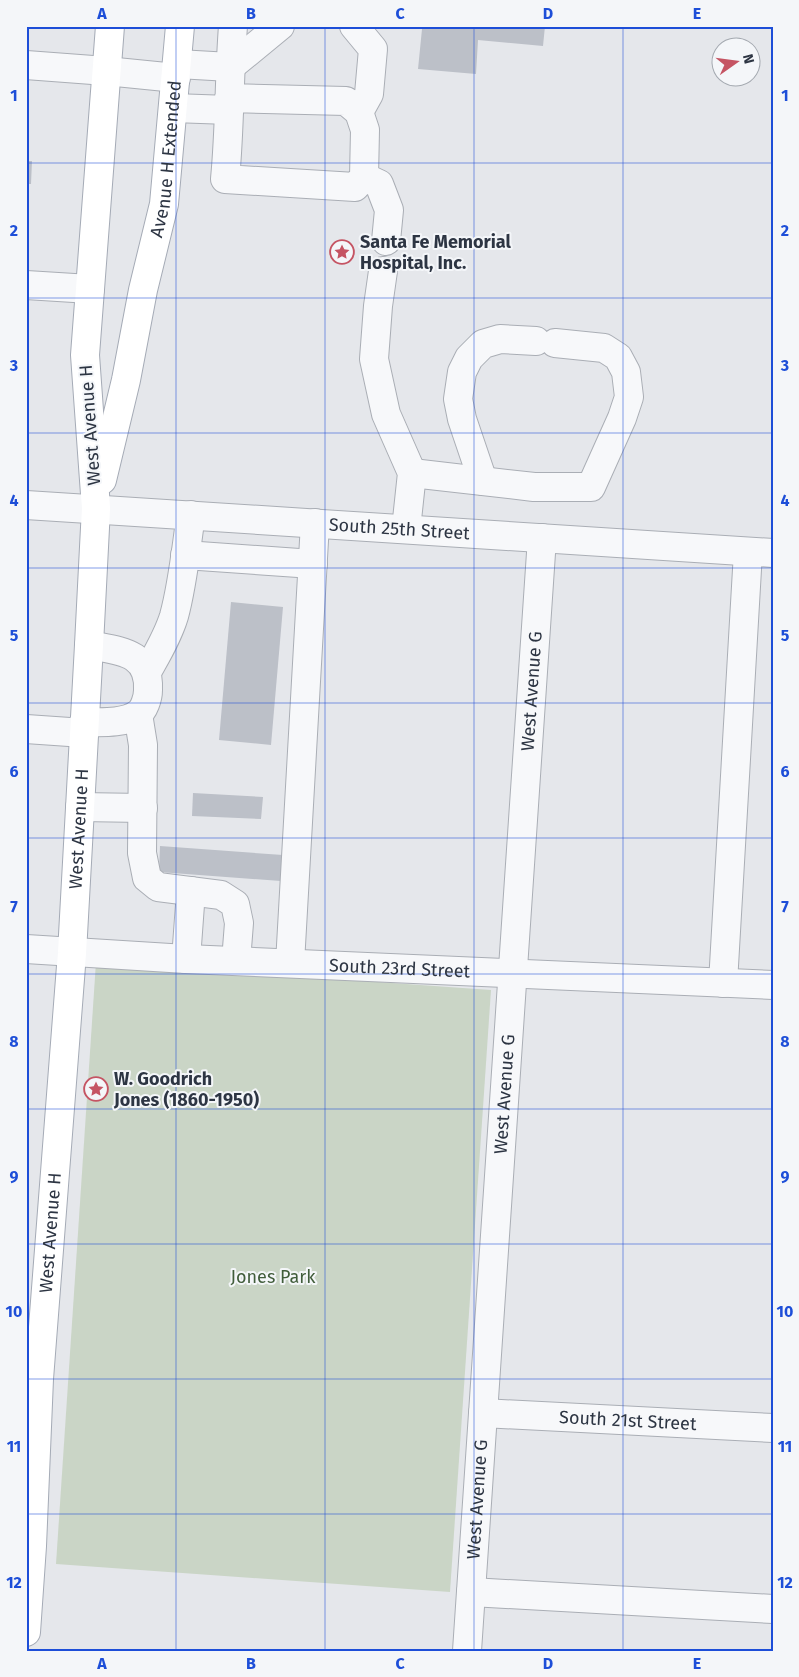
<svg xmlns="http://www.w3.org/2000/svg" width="799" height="1677" viewBox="0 0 799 1677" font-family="'Fira Sans',sans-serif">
  <rect width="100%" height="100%" fill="#e5e7eb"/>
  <!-- green -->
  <path fill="#cad5c6" d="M96,962L491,990L450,1592L56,1564Z"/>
  <!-- building -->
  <g fill="#bcc0c8">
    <path d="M412,26H545L543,46L478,40L476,74L418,69L422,29L412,28Z"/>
    <path d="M26,161H32L31,184H28V191H26Z"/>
    <path d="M231,602L283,607L271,745L219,740Z"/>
    <path d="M193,793L263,797L261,819L192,816Z"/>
    <path d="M160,846L283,855L281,881L159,872Z"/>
  </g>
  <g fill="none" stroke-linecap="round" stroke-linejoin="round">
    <!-- minor casing -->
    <g stroke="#aaaeb5" stroke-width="30">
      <g id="minor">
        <path d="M354,26L373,49L369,94L359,112"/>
        <path d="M178,64L230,67L280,26"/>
        <path d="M26,65L106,71L176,78"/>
        <path d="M229,98L346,101L359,112L365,130L364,177L355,187L225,179C230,128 229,77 233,26"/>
        <path d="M173,108L229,110"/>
        <path d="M364,177L379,184L389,210L386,241"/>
        <path d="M383,271L378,306L374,359L386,414L412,473L406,529"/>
        <path d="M26,285L90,289"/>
        <path d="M412,473L534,487H591L622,418L629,397L626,372L618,357L604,348L555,343"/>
        <path d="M483,481L462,419L458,399L462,372L469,358L483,344L500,339L536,341"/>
        <path id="s1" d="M26,505L773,553"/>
        <path d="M185,555L313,564"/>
        <path d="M147,672C157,654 168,636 174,616C183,583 186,548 191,515"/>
        <path d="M138,714L143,745L142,853L147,878L158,887L221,895L235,904L239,923L236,961"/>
        <path d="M84,722C100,722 124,724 138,714C144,710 148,698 148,690C150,651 118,651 89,645"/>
        <path d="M26,729L84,733"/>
        <path d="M80,807L143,808"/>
        <path id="s2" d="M26,949L186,959L773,985"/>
        <path d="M186,959L191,891"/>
        <path d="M290,963L315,523"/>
        <path d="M723,983L748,552"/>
        <path id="s3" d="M483,1413L773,1428"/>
        <path d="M471,1592L773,1609"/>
        <path id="s4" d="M467,1651L542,538"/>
      </g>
    </g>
    <!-- major casing -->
    <g stroke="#a5abb6" stroke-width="30">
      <g id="major">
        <path id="s5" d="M102,480L126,380L143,290L164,204L180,26"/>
        <path id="s6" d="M26,1632L32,1546L39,1379L72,953L89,645L96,508L85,355L110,26"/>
      </g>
    </g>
    <!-- minor -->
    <use href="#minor" stroke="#f7f8fa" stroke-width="28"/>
    <!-- major -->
    <use href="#major" stroke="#fff" stroke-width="28"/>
  </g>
  <!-- grid -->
  <path fill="none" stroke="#1d4ed8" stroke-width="1" stroke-opacity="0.55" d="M176,26V1651M325,26V1651M474,26V1651M623,26V1651M26,163H773M26,298H773M26,433H773M26,568H773M26,703H773M26,838H773M26,974H773M26,1109H773M26,1244H773M26,1379H773M26,1514H773"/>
  <!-- icons -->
  <defs>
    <g id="sight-ring" transform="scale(1.25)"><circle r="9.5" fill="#f4f6f9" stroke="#c55463" stroke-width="1.5"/><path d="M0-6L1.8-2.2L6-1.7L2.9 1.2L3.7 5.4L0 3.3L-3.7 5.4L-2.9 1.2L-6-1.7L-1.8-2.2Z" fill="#c55463"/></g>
  </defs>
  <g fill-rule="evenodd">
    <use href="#sight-ring" x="342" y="252"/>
    <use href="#sight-ring" x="96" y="1089"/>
  </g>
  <g text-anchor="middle" stroke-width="4" stroke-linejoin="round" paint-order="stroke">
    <!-- street labels -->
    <g font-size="18" fill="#2d3543" stroke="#f4f6f9">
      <text dy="6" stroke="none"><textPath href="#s5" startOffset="328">Avenue H Extended</textPath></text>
      <text transform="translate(90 425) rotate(-94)" y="6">West Avenue H</text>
      <text dy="6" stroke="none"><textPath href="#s1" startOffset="374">South 25th Street</textPath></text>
      <text dy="6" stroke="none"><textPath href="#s4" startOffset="962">West Avenue G</textPath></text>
      <text dy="6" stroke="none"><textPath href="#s6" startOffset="805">West Avenue H</textPath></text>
      <text dy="6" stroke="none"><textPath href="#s2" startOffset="374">South 23rd Street</textPath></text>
      <text dy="6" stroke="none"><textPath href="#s4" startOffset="558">West Avenue G</textPath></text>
      <text dy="6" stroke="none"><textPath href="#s6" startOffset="400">West Avenue H</textPath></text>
      <text dy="6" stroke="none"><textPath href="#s3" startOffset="145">South 21st Street</textPath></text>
      <text dy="6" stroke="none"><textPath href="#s4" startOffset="152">West Avenue G</textPath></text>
    </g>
    <!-- poi labels -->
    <g font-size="18" font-weight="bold" fill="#2d3543" stroke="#f4f6f9" text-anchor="start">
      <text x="360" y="248">Santa Fe Memorial<tspan x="360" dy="21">Hospital, Inc.</tspan></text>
      <text x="114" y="1085">W. Goodrich<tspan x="114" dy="21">Jones (1860-1950)</tspan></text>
    </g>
    <!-- park labels -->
    <g font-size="18" fill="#415d3b" stroke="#f4f6f9">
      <text x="273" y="1283">Jones Park</text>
    </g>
  </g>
  <!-- border -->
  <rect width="799" height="1677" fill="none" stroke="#f4f6f9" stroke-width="55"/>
  <!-- north arrow -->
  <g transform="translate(736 62) rotate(76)"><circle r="24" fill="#f4f6f9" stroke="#a4a9b0"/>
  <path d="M0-4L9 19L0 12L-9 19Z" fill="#c55463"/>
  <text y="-8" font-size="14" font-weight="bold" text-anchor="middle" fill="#2d3543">N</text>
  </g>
  <rect x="28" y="28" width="744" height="1622" fill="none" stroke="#1d4ed8" stroke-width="2"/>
  <g font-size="16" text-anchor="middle" font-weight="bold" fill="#1d4ed8">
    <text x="102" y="19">A</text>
    <text x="251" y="19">B</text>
    <text x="400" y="19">C</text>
    <text x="548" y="19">D</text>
    <text x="697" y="19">E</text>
    <text x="14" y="101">1</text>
    <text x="785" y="101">1</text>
    <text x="14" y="236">2</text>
    <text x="785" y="236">2</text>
    <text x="14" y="371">3</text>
    <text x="785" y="371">3</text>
    <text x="14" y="506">4</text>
    <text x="785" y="506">4</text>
    <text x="14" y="641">5</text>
    <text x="785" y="641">5</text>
    <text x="14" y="777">6</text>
    <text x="785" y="777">6</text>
    <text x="14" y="912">7</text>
    <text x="785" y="912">7</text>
    <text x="14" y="1047">8</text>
    <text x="785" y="1047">8</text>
    <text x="14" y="1182">9</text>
    <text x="785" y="1182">9</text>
    <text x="14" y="1317">10</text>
    <text x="785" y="1317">10</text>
    <text x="14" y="1452">11</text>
    <text x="785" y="1452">11</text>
    <text x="14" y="1588">12</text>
    <text x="785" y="1588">12</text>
    <text x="102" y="1669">A</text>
    <text x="251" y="1669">B</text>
    <text x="400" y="1669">C</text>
    <text x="548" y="1669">D</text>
    <text x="697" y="1669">E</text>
  </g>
</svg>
